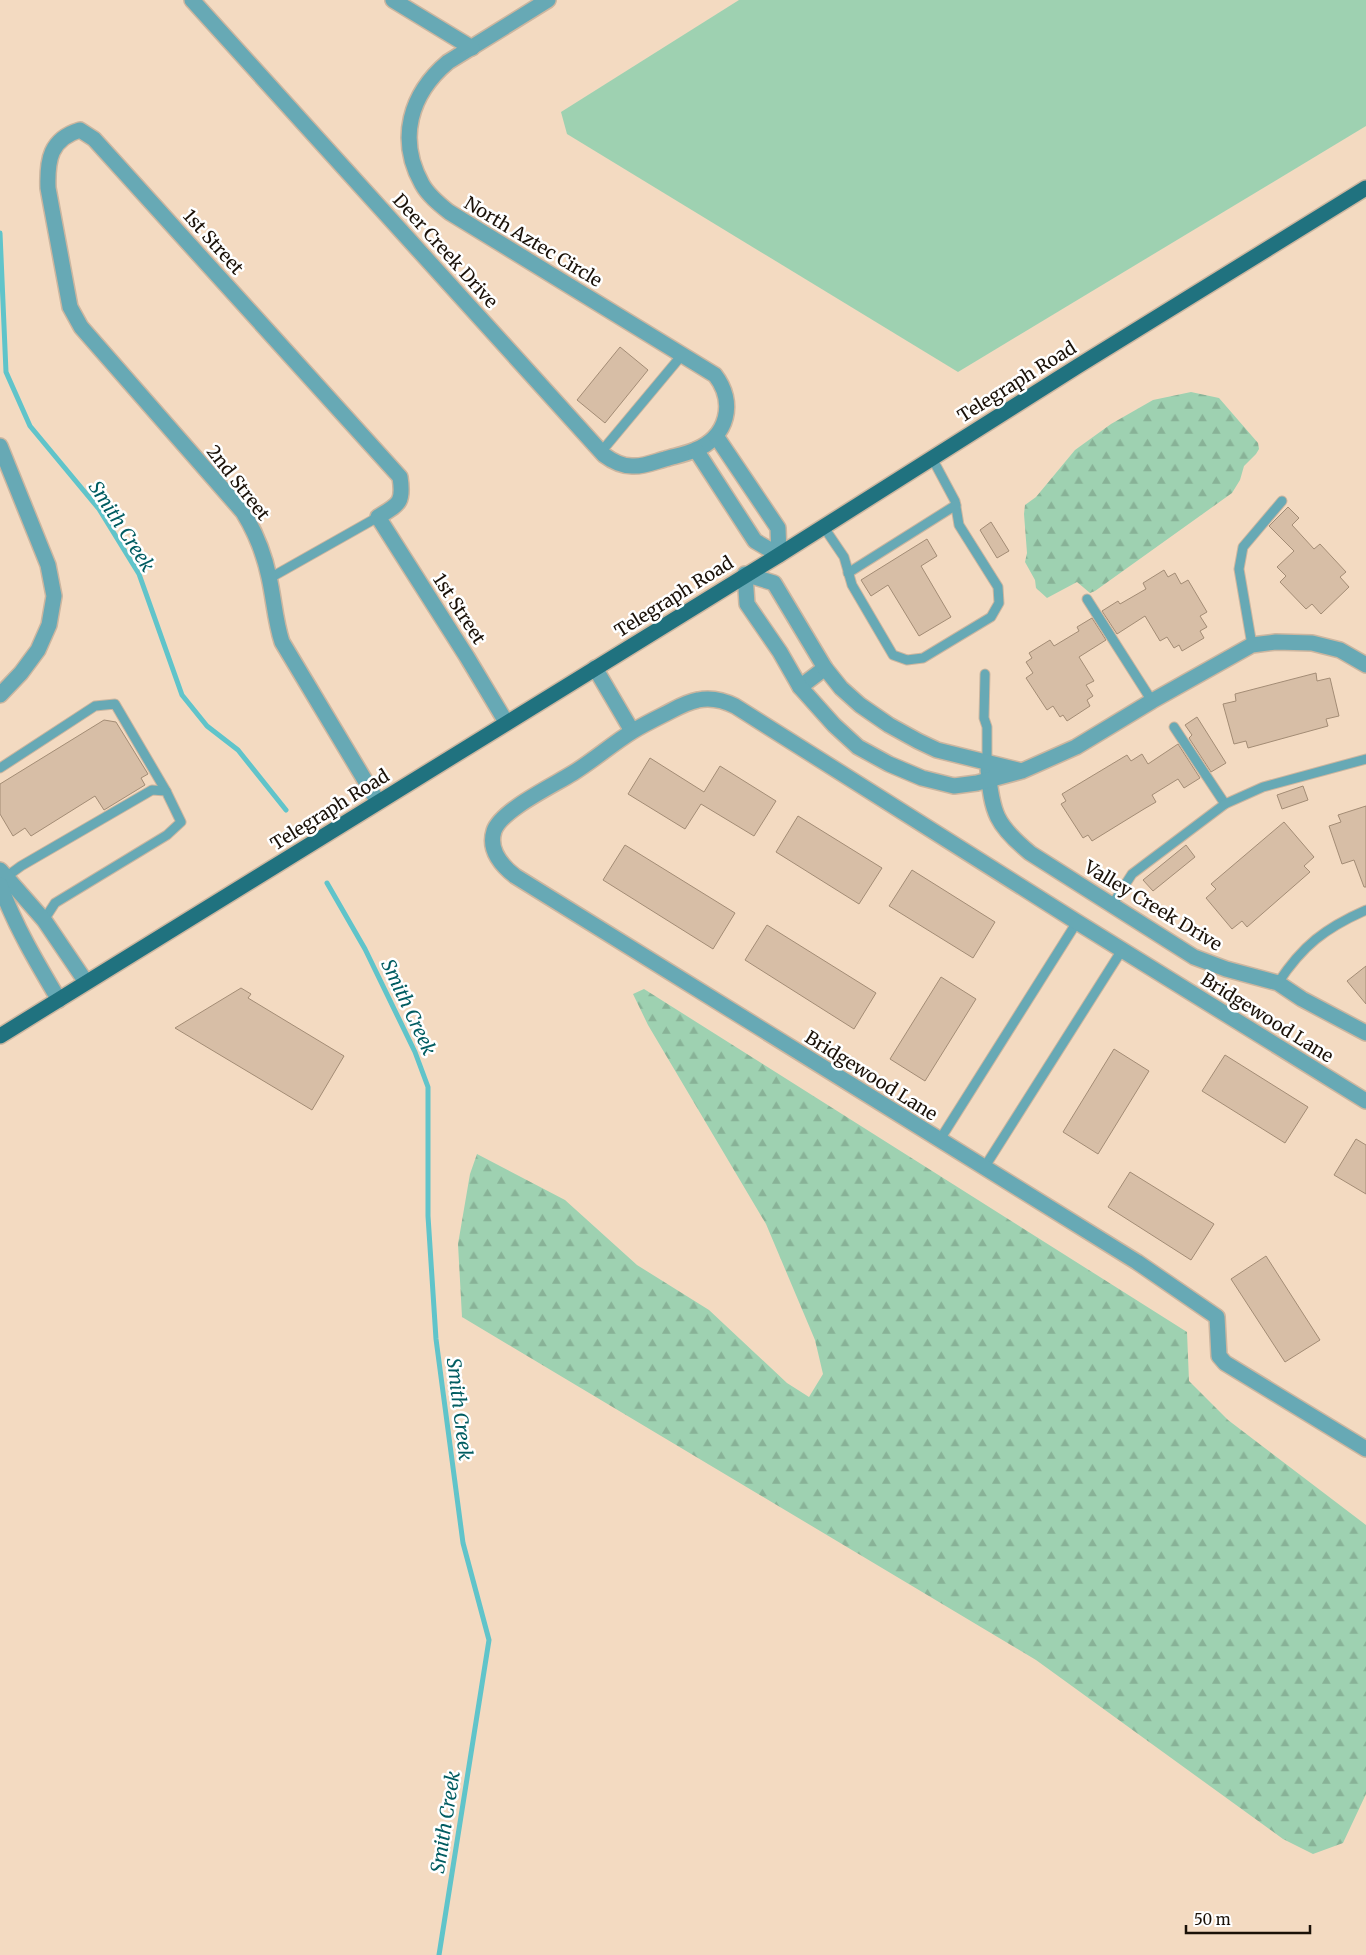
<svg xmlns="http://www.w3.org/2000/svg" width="1366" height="1955" viewBox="0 0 1366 1955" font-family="Merriweather,serif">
  <defs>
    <pattern id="forest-firs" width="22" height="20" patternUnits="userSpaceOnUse" patternTransform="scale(1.25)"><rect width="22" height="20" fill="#9ed1b1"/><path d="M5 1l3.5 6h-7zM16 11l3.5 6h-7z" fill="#88b297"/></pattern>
  </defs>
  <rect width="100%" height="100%" fill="#f3dac1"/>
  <!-- green -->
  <path fill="#9ed1b1" d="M739,0H1366V126L958,372L567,134L561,112Z"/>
  <!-- forest -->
  <g fill="url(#forest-firs)">
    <path d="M1191,392L1219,398L1258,443L1259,449L1256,454L1244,466L1240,480L1232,493L1095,591L1090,593L1077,582L1047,598L1036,588L1035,580L1025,562L1027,553L1024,514L1025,505L1036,497L1075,450L1111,424L1153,400Z"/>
    <path d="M644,989L1187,1332L1189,1381L1228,1420L1366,1525V1794L1343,1843L1313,1854L1283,1839L1036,1660L462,1317L458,1244L470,1174L477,1154L565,1200L637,1265L709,1310L787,1383L809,1397L823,1374L815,1340L766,1224L648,1025L633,994Z"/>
  </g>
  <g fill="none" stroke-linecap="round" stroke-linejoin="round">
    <!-- stream -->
    <g stroke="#60c4ca" stroke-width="5">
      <path d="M0,233L6,372L30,426L99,509L139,574L182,695L207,726L238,750L286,810"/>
      <path d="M327,883L365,949L415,1052L428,1087V1216L436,1339L463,1543L489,1640L439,1955"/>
    </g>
  </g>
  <!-- building -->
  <g fill="#d7bea6" stroke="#a38c75">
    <path d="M620,347L648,370L605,423L577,400Z"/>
    <path d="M1288,507L1299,518L1292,525L1314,549L1320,544L1346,572L1340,577L1349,587L1321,614L1312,604L1306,609L1280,582L1286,576L1277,567L1294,551L1269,526Z"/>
    <path d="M991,522L1009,551L997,558L980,530Z"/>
    <path d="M927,539L937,556L921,566L951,617L919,636L888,585L871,596L861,580Z"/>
    <path d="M1164,570L1168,577L1175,573L1181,584L1188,580L1207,612L1200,616L1207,627L1200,631L1204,638L1182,651L1179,645L1174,648L1167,637L1160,641L1145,616L1117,634L1102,611L1118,601L1120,604L1146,589L1143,583Z"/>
    <path d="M1092,618L1106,640L1079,657L1094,681L1086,685L1093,696L1087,700L1090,706L1067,721L1063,715L1060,717L1053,706L1047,710L1026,678L1033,673L1026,662L1032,658L1029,653L1050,640L1054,646L1079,631L1077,627Z"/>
    <path d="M1316,673L1317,681L1330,678L1339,716L1326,719L1328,726L1248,748L1246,741L1234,744L1223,704L1236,701L1235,694Z"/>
    <path d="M1197,717L1226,763L1211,772L1189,738L1192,735L1185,725Z"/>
    <path d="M104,720L116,722L148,774L141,778L145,785L104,810L95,796L31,836L25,828L13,836L0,814V784Z"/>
    <path d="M1178,744L1200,778L1184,788L1178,779L1152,795L1156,802L1144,809L1092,841L1088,835L1083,838L1061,804L1066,801L1062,794L1127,755L1131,761L1142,754L1148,764Z"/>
    <path d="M650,758L704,792L720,766L776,801L754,836L701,804L685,829L628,794Z"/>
    <path d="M1303,786L1308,800L1282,809L1277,795Z"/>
    <path d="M1366,806V887H1364L1354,860L1342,864L1329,826L1341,822L1338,815Z"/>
    <path d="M798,816L882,868L859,904L776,852Z"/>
    <path d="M1284,822L1314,857L1304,866L1310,872L1247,927L1242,921L1232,929L1206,898L1216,889L1211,884Z"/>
    <path d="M625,845L735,913L713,949L603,880Z"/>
    <path d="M1186,845L1195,857L1153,891L1143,880Z"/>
    <path d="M912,870L995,922L973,958L889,906Z"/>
    <path d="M767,925L876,993L854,1029L745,960Z"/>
    <path d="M1366,966V1004L1347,981Z"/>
    <path d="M941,977L976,999L925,1081L890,1059Z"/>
    <path d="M241,988L251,994L248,998L344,1056L312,1110L175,1028Z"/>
    <path d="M1114,1049L1149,1071L1098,1154L1063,1132Z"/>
    <path d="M1225,1055L1308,1107L1285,1143L1202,1091Z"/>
    <path d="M1356,1139L1366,1145V1194L1334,1175Z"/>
    <path d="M1130,1172L1214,1224L1191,1260L1108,1207Z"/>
    <path d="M1266,1256L1320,1340L1285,1362L1231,1279Z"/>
  </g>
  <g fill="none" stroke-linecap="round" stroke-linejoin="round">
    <!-- service casing -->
    <g stroke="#ccb6a0" stroke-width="11">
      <g id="service">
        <path d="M601,452L682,355"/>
        <path d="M823,526L844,557L852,585L893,655L907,660L923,658L991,617L999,603L998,587L959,525L955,501L932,458"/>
        <path d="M848,573L956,505"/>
        <path d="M270,578L378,517"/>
        <path d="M1087,599L1152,701"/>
        <path d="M1252,645L1239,569L1243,547L1282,501"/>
        <path d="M985,674L984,718L987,727V761"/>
        <path d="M1174,727L1225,804"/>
        <path d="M0,768L95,706L115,704L166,791"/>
        <path d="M6,877L21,866L152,790L166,791L181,822L167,835L55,903L44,920"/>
        <path d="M1112,905L1132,874L1225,804L1263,787L1366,759"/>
        <path d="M1278,983C1302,946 1325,928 1366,910"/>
        <path d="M939,1141L1077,922"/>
        <path d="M984,1168L1122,950"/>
      </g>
    </g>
    <!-- minor casing -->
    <g stroke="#ccb6a0" stroke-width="18">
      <g id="minor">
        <path d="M192,0L604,455C612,461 621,466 632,466C643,467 654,462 665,459C675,456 686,454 695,450C728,437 736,402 715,375L449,212C439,204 428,195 422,184C397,139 410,94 448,62L548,0"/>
        <path d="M393,0L472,48"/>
        <path d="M716,436L778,528L779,555"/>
        <path d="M0,446L48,565L54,596L49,625L38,650L21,673L0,695"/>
        <path d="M696,450L755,541L779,555"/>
        <path d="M595,668L632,731"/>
        <path d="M800,687L825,668"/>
        <path d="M988,770C992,813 996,825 1030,853L1194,957L1226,969L1278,983L1302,999L1366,1033"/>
        <path d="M1022,771L937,750L918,741L889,725L860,705L841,688L825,668L774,583L745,574L747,604L780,652L800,687L834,725L858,747L889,764L922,778L954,786L977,783L1022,771L1076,747L1152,701L1252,645L1276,642L1312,643L1340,650L1366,665"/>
        <path d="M378,802L282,642C275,621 274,599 269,577C264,553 256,533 243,512L81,327L70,307L48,188C47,160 50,139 80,130L94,139L400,477C404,503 399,504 378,517L467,657L506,722"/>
        <path d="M0,870L44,920L86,982"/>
        <path d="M0,885C15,926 37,963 59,1000"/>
        <path d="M1366,1101L1077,922L735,706C723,700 712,697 698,700C686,702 675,709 663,715C653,720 643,725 633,731C612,744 594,760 573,773C554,785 501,810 494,831C488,850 501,865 515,876L1137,1262L1217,1317L1219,1356L1225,1363L1366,1449"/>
      </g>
    </g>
    <!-- primary casing -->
    <g stroke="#ccb6a0" stroke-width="18">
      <path id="primary" d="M0,1036L779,555L1078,366L1366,188"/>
    </g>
    <!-- service -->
    <use href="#service" stroke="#67a9b5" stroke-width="9"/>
    <!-- minor -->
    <use href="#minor" stroke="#67a9b5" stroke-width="15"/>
    <!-- primary -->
    <use href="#primary" stroke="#20727f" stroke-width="15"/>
  </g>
  <g text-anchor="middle" stroke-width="5" stroke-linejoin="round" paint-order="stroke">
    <!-- street labels -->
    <g font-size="18" fill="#1a1108" stroke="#fff">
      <text transform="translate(213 242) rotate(48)" y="6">1st Street</text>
      <text transform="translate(533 242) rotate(31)" y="6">North Aztec Circle</text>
      <text transform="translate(445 251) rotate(48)" y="6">Deer Creek Drive</text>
      <text transform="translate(1017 382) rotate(-32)" y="6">Telegraph Road</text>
      <text transform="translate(238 483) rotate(52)" y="6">2nd Street</text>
      <text transform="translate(674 597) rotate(-32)" y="6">Telegraph Road</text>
      <text transform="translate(459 609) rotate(57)" y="6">1st Street</text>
      <text transform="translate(330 810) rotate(-32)" y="6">Telegraph Road</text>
      <text transform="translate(1153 906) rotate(31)" y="6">Valley Creek Drive</text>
      <text transform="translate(1267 1018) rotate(32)" y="6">Bridgewood Lane</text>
      <text transform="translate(871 1076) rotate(32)" y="6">Bridgewood Lane</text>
    </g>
    <!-- water labels -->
    <g font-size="19" font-style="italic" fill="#005c61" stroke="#fff">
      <text transform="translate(122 526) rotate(57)" y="7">Smith Creek</text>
      <text transform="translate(409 1007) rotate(65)" y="7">Smith Creek</text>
      <text transform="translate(460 1409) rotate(83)" y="7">Smith Creek</text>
      <text transform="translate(445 1822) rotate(-81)" y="7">Smith Creek</text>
    </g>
  </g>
  <!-- scale -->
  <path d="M1186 1925v8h124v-8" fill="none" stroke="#1a1108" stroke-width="2.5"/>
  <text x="1194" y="1925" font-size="15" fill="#1a1108" stroke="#ffffff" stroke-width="4" paint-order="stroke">50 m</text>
</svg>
